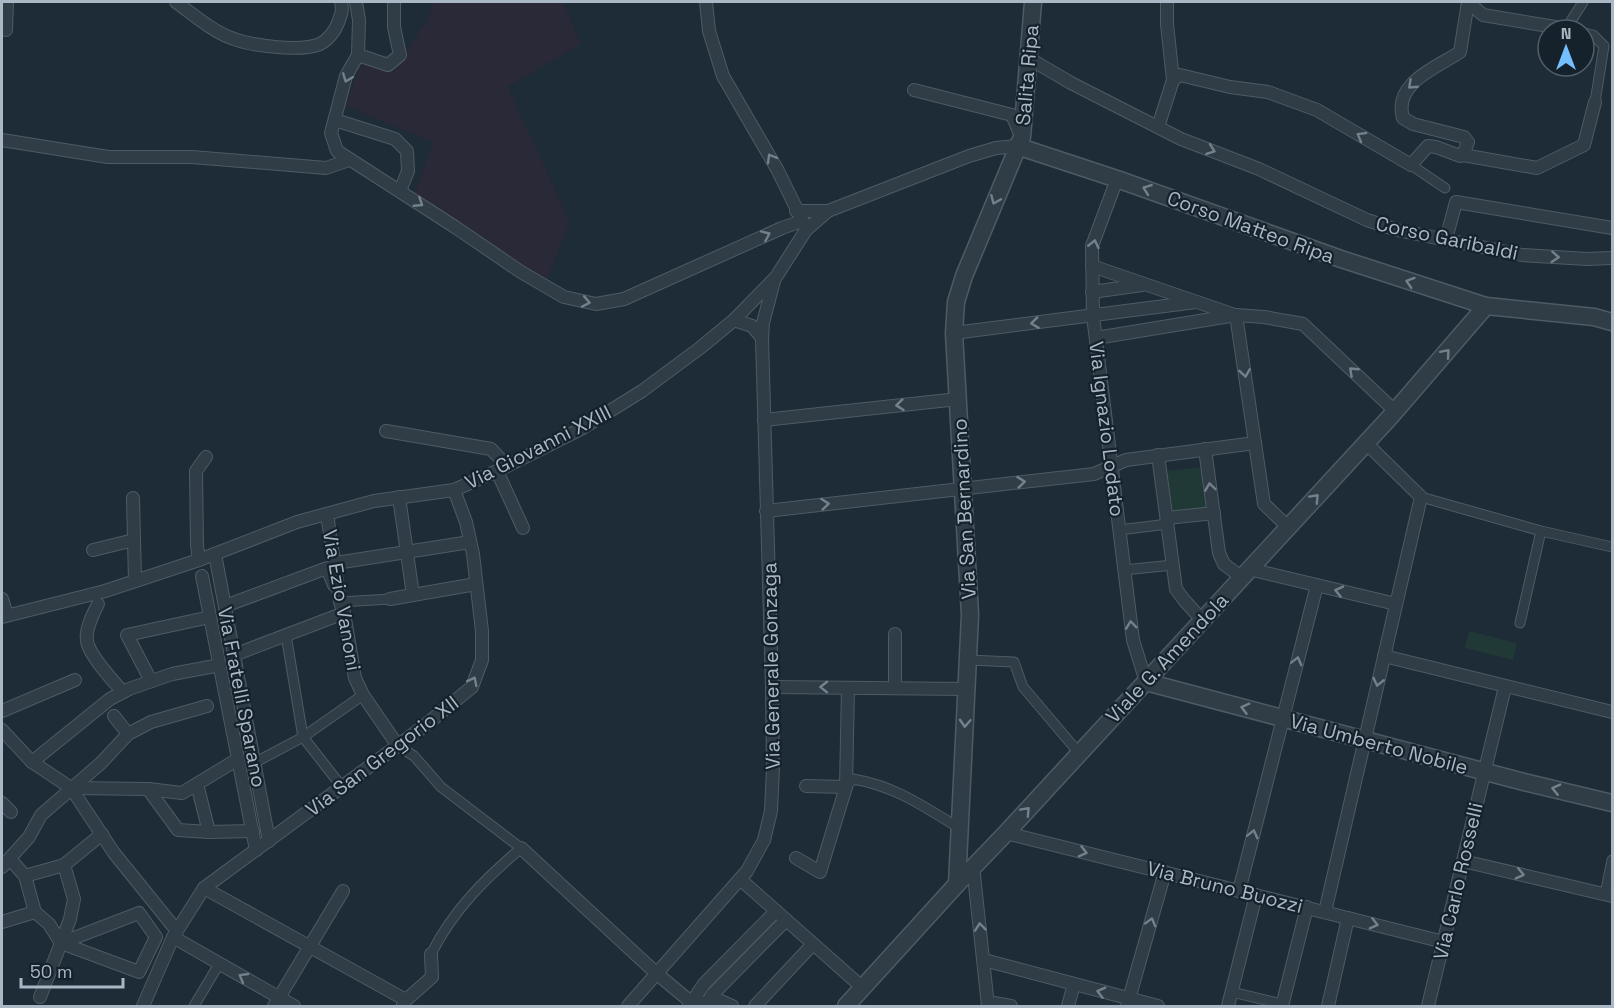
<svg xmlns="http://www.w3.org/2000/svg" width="1614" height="1008" viewBox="0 0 1614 1008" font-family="'Space Grotesk',sans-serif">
  <rect width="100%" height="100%" fill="#1d2c36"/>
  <!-- medical -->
  <path fill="#292938" d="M434,2H563L581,44L508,87L570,222L546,281L415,193L433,142L345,106L362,61L392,74L427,20Z"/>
  <!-- green -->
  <g fill="#203937">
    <path d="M1202,467L1208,509L1173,514L1167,471Z"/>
    <path d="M1469,631L1517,643L1513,660L1465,648Z"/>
  </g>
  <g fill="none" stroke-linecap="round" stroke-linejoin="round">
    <!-- pedestrian casing -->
    <g stroke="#4e5b65" stroke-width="11">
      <g id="pedestrian">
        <path d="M1555,27L1566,29L1583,2"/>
        <path d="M1584,33L1593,35L1604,46L1595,102"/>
        <path d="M1411,165L1445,188"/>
        <path d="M1421,497L1541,531L1612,547"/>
        <path d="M1119,530L1168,524"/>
        <path d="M1124,570L1173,565"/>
        <path d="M340,602L390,599"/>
        <path d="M1520,623L1541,531"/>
        <path d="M286,635L303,737L342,787"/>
        <path d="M968,660L1014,662L1023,687L1079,753"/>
        <path d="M398,746L414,756L441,787L521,848C484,880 454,909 431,954"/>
        <path d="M254,763L303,737L363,695"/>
        <path d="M846,787L853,779C895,786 923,806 959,828"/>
        <path d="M1605,894L1612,860"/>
        <path d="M1232,992L1282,1004"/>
        <path d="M194,1006L219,964"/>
      </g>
    </g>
    <!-- minor casing -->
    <g stroke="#4e5b65" stroke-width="14">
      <g id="minor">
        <path d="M176,2C194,15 213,32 234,39C253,46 301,52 320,44C328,40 335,31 338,23C341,15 343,11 341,2"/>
        <path d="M356,2L359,20L358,55L346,76L331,133L337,151L455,227L521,272L564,297L596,304L624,299L782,228L802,221"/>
        <path d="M706,2L709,31L723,76L777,169L805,226"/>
        <path d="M1468,2L1483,15L1555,27"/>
        <path d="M6,30L7,2"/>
        <path d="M358,55L388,65L400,55L394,27V2"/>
        <path d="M1030,59L1071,83L1181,139L1259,169L1367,220L1397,230L1522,255L1587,259L1612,258"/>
        <path d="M1173,80L1180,75L1230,87L1268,92L1317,110L1411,165L1428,146L1436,147L1460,156L1463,155L1468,142L1464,137L1413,124L1403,118C1393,83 1436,68 1460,52L1468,2"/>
        <path d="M914,90L1012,115L1021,136"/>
        <path d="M335,120L395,139L407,151L408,171L400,191"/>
        <path d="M1158,127L1173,80L1167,24V2"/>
        <path d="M2,140L108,157H192L326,168L349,160"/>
        <path d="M1463,155L1537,168L1584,145L1595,102"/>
        <path d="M1117,179L1092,246L1093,316L1133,640L1146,682"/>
        <path d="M796,211H828"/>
        <path d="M1446,239L1456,202L1612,228"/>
        <path d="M1092,266L1235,315"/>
        <path d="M1092,292L1142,285"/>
        <path d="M1236,315L1264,504L1288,527"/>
        <path d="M734,320L752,326L762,338"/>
        <path d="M954,333L1196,302"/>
        <path d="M1096,338L1236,315L1264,317L1303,324L1395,411"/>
        <path d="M764,420L958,399"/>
        <path d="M386,431L491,449L507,466"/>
        <path d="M1205,449L1219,553L1224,564L1241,577"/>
        <path d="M1158,455L1176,589L1184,600L1202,620"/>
        <path d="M497,471L523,528"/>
        <path d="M399,497L413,595"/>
        <path d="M133,498L135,581"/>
        <path d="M766,511L1094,474L1126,460L1255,443"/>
        <path d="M327,514L340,602L344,613L355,678L363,695L398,746"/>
        <path d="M1167,518L1214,513"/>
        <path d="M93,550L134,540"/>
        <path d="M215,554L269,841"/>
        <path d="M199,560L197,545L196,471L206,457"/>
        <path d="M336,563L470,542"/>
        <path d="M1249,569L1396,604"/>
        <path d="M202,576L256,850"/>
        <path d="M2,599L7,615"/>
        <path d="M390,599L476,584"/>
        <path d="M98,604C93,614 85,629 87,641C89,655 113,681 123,692"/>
        <path d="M225,606L327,568L334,585"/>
        <path d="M2,617L105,591L199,560L297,522L374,501L454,490L497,471L581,429L642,391L700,348L734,320L776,277L806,230L828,211L969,156L996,148L1017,146"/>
        <path d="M234,655L344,613"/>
        <path d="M1384,656L1612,712"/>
        <path d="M151,681L127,635L210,617"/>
        <path d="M772,687L966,689"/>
        <path d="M895,688V634"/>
        <path d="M2,711L75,680"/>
        <path d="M114,716L128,734"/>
        <path d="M2,730L32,762L71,788L114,853L177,931"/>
        <path d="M32,762L110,699L129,689L172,674L220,665"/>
        <path d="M197,784L209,832"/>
        <path d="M806,786L846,787"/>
        <path d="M71,788L148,789L182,793L238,759"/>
        <path d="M148,789L178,830L209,832L253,831"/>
        <path d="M2,803L11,812"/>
        <path d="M1006,833L1444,942"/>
        <path d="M521,848L656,973L692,1003L701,1004L716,999L732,1006"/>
        <path d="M796,858L820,872L846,787L848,688"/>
        <path d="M10,859L25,876L35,912"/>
        <path d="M1463,861L1612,896"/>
        <path d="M973,866L988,1006"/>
        <path d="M2,867L29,837L41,815L101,763L128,734L151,722L207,706"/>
        <path d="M25,876L64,865"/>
        <path d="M740,879L863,988"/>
        <path d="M204,888L406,1000"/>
        <path d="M1239,891L1317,585"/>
        <path d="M1325,912L1421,497L1366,443"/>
        <path d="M139,913L156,937L139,972L61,943Z"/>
        <path d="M2,922L35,912L49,924L61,943L70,919L74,899L64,865L102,834"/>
        <path d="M173,937L294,1006"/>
        <path d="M984,960L1158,1006"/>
        <path d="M40,997L61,943"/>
        <path d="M988,1002L1011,1006"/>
        <path d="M707,1004L712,995L786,920"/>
        <path d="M403,1005L406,1000L432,977L431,954"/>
        <path d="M143,1006L173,937L204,888L423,727L472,687L482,660V631L473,554L466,522L454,490"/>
        <path d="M274,1006L343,891"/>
        <path d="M628,1006L747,871L764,840L771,811L773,768L772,687L762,338L763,323L774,281"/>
        <path d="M689,1006L704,984L776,911"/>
        <path d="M755,1006L813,944"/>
        <path d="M1068,1006L1074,984"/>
        <path d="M1127,1006L1165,872"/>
        <path d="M1228,1006L1256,895"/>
        <path d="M1282,1006L1307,907"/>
        <path d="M1328,1006L1348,918"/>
        <path d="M1428,1006L1505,687"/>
      </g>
    </g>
    <!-- tertiary casing -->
    <g stroke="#4e5b65" stroke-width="19">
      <g id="tertiary">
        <path d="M1017,146L1117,179L1341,259L1486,306L1594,317L1612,322"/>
        <path d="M1146,682L1524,782L1612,803"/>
        <path d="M957,884L970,615L954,333L956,302L964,276L1022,137L1033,2"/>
        <path d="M846,1006L957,884L1006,833L1391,416L1486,306"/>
      </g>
    </g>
    <!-- pedestrian -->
    <use href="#pedestrian" stroke="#303d47" stroke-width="9"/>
    <!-- minor -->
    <use href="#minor" stroke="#303d47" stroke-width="12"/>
    <!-- tertiary -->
    <use href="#tertiary" stroke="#303d47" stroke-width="16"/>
  </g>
  <!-- one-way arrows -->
  <defs><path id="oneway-chevron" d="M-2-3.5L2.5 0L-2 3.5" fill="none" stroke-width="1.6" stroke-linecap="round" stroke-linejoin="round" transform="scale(1.5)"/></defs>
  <g stroke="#73818c">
    <use href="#oneway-chevron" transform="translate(347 78) rotate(111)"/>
    <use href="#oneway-chevron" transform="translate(1412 85) rotate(137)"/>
    <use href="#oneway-chevron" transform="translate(1361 136) rotate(-150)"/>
    <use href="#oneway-chevron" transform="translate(1211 150) rotate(20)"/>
    <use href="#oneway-chevron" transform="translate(771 158) rotate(-120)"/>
    <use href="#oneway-chevron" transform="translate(1147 189) rotate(-160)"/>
    <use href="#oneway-chevron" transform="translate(995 200) rotate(113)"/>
    <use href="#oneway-chevron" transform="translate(419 203) rotate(33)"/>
    <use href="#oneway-chevron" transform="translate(766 235) rotate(-24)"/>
    <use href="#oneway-chevron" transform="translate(1094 244) rotate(-77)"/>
    <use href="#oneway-chevron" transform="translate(1555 257) rotate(4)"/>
    <use href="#oneway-chevron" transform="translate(1410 282) rotate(-162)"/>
    <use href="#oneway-chevron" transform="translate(586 302) rotate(11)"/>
    <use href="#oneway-chevron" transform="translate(1035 323) rotate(173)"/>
    <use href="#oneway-chevron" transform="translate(1446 353) rotate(-49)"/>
    <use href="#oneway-chevron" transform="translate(1353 371) rotate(-137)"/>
    <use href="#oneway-chevron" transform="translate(1245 373) rotate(81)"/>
    <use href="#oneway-chevron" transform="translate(900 405) rotate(174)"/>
    <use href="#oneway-chevron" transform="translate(1021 482) rotate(-6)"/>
    <use href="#oneway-chevron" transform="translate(1210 487) rotate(-98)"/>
    <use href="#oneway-chevron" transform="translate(1315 498) rotate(-47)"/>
    <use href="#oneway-chevron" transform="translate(825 504) rotate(-6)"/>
    <use href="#oneway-chevron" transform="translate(1339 591) rotate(-167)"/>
    <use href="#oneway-chevron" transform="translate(1131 625) rotate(-97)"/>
    <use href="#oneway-chevron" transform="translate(1297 661) rotate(-76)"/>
    <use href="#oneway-chevron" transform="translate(473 681) rotate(-63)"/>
    <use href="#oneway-chevron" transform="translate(1378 682) rotate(103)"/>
    <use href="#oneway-chevron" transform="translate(824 687) rotate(-179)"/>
    <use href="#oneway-chevron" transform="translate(1245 708) rotate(-165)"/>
    <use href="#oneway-chevron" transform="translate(965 723) rotate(93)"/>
    <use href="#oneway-chevron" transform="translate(1556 789) rotate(-167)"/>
    <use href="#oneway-chevron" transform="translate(1026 811) rotate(-47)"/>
    <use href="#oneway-chevron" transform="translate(1253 834) rotate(-76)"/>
    <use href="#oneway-chevron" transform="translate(1083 852) rotate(14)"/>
    <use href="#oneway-chevron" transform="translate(1520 874) rotate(13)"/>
    <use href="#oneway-chevron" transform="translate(1151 922) rotate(-74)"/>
    <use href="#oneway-chevron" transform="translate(1374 924) rotate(14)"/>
    <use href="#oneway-chevron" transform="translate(980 927) rotate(-96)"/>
    <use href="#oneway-chevron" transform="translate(243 977) rotate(-150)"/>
    <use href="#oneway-chevron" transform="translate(1101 992) rotate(-165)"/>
  </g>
  <g text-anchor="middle" stroke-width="4.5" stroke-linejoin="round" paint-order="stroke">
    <!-- street labels -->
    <g font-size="20" fill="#aab8c5" stroke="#16222b">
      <text transform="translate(1027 75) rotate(-85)" y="7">Salita Ripa</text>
      <text transform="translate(1251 227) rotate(20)" y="7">Corso Matteo Ripa</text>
      <text transform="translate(1447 238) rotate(12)" y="7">Corso Garibaldi</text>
      <text transform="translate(1107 429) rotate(83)" y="7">Via Ignazio Lodato</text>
      <text transform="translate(538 447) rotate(-27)" y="7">Via Giovanni XXIII</text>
      <text transform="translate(964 509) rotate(-93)" y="7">Via San Bernardino</text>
      <text transform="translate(342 600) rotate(80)" y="7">Via Ezio Vanoni</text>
      <text transform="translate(1167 658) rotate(-47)" y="7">Viale G. Amendola</text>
      <text transform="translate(771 666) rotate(-91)" y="7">Via Generale Gonzaga</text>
      <text transform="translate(242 697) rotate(79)" y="7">Via Fratelli Sparano</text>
      <text transform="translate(1379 744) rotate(15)" y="7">Via Umberto Nobile</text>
      <text transform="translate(382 756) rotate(-37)" y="7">Via San Gregorio XII</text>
      <text transform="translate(1458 881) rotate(-77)" y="7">Via Carlo Rosselli</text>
      <text transform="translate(1225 887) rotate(14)" y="7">Via Bruno Buozzi</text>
    </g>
  </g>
  <!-- border -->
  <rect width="1614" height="1008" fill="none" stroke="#aab8c5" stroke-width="6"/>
  <!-- north arrow -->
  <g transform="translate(1566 48)"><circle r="28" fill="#16222b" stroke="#515e69" stroke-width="1.5"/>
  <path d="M0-4.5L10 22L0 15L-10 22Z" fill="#74bfff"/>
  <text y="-9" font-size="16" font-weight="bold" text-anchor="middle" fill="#aab8c5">N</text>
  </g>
  <!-- scale -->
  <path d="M21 978v9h102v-9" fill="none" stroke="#aab8c5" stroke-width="3"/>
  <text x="30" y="978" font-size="18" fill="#aab8c5" stroke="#16222b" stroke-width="4.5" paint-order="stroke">50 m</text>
</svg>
